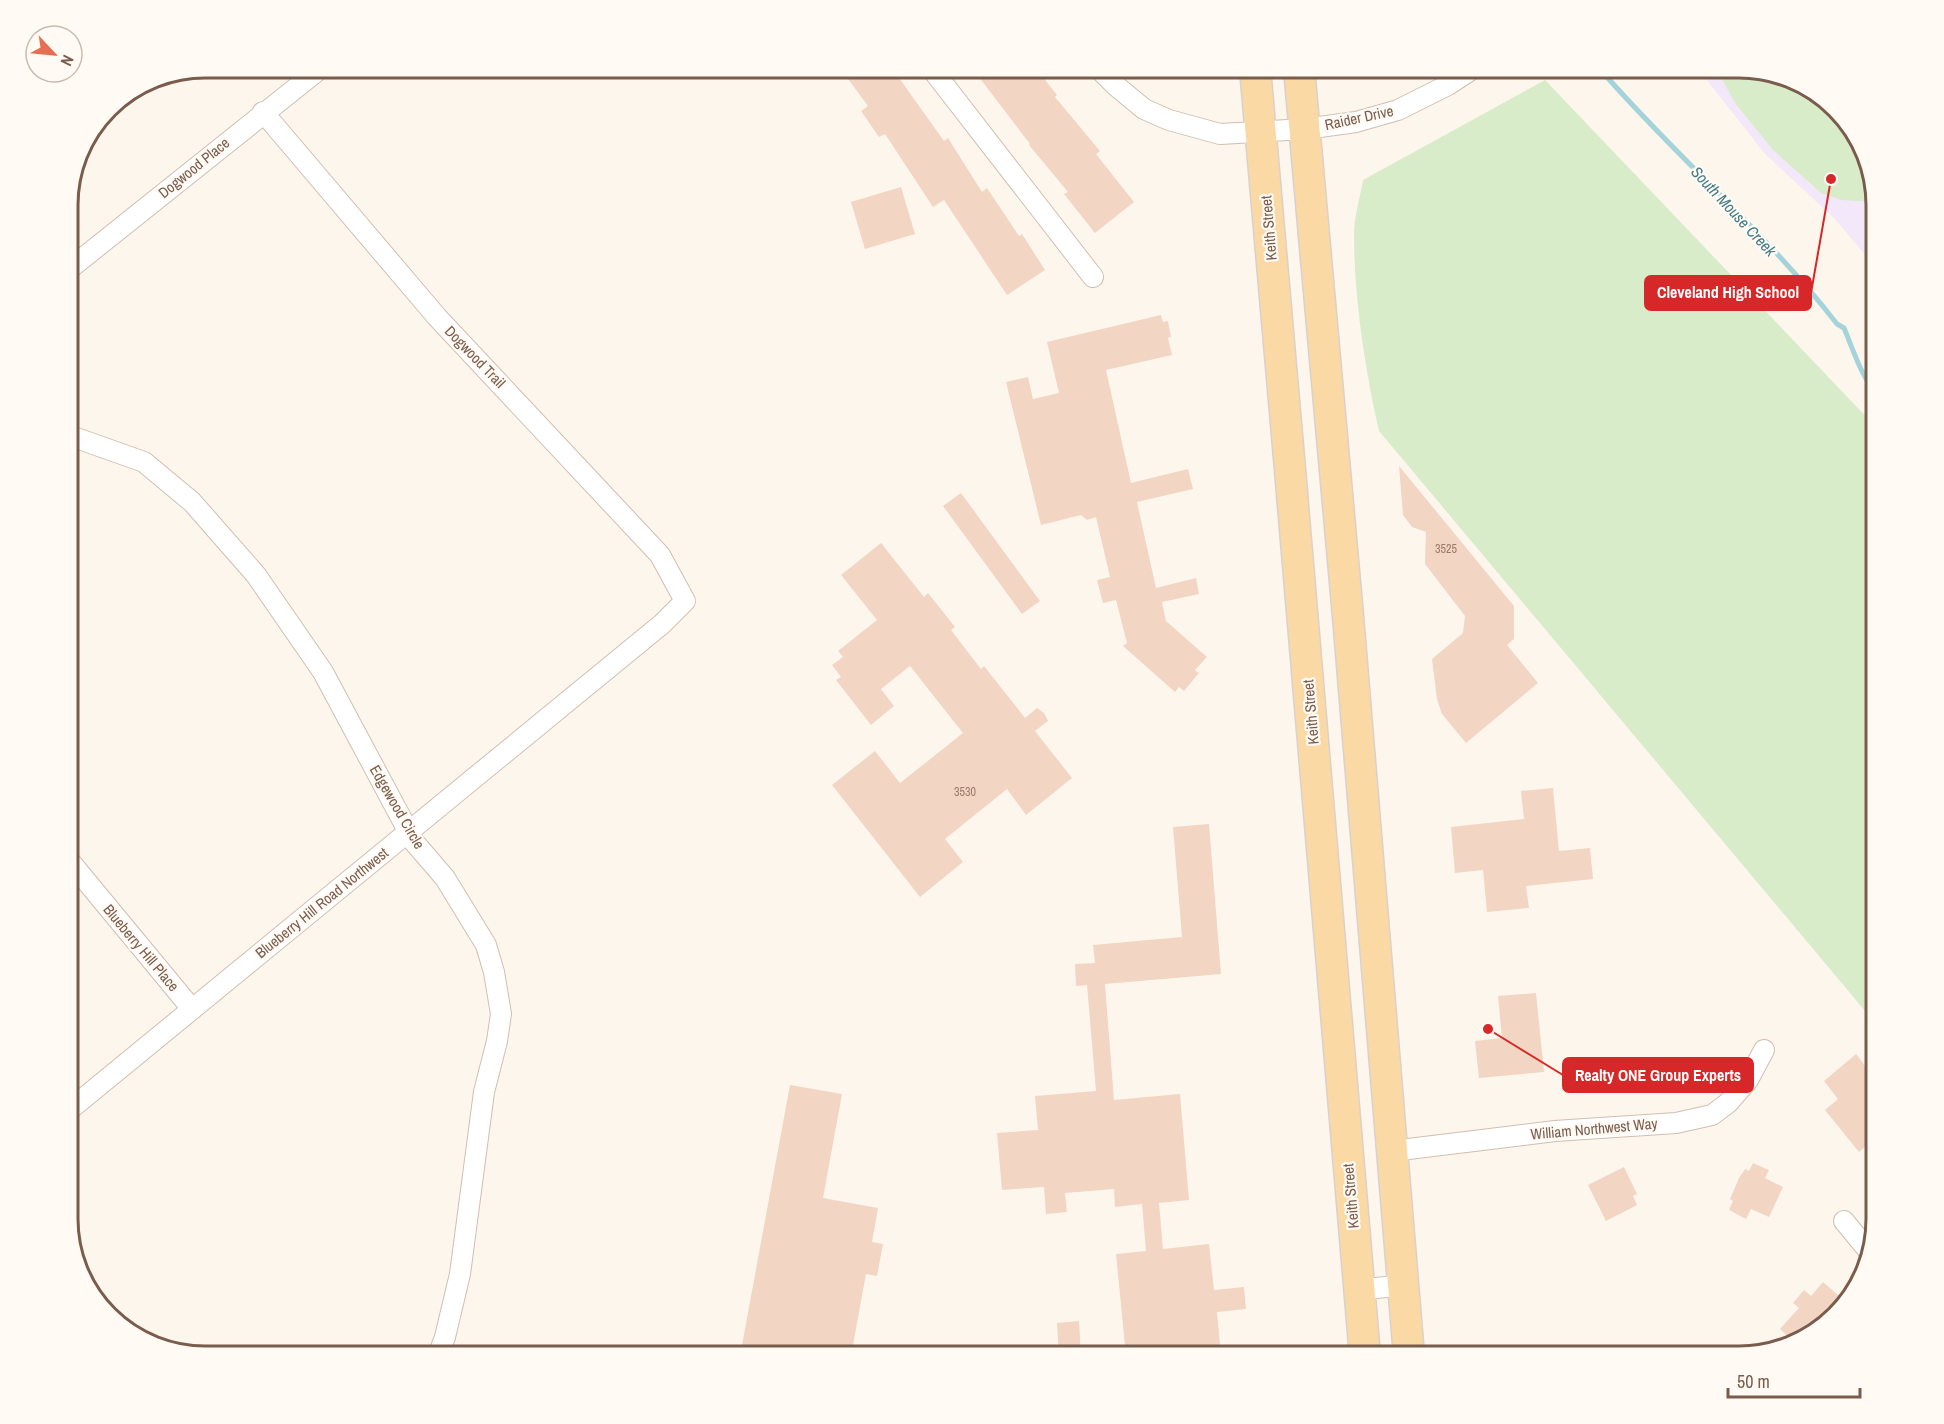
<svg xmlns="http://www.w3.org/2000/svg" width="1944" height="1424" viewBox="0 0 1944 1424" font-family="'Archivo Narrow',sans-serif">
  <rect width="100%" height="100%" fill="#fdf6ec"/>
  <!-- education -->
  <path fill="#f3e8fa" d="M1702,68H1740L1823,96L1862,144L1876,204V268L1835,219L1765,154L1706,79Z"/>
  <!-- green -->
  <g fill="#d8ecc9">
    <path d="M1716,68H1740L1823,96L1862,144L1876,202L1841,200L1821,193L1773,150L1735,103Z"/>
    <path d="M1545,80L1876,427V1024L1379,431C1365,369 1354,298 1354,235C1354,217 1360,198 1363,180Z"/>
  </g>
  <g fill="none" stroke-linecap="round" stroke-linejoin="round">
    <!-- stream -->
    <path stroke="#a5d3da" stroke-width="5" d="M1599,68C1675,156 1766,232 1837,324L1844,328C1853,349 1861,376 1876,393"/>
  </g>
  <!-- building -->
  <g fill="#f3d5c3">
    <path d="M840,68H892L944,141L948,138L982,192L987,188L1019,236L1022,234L1045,270L1007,295L944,200L933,207L885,134L879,137L861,111L868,106Z"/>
    <path d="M972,68H1036L1057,95L1055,97L1100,151L1096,154L1134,202L1095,233L1064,194L1068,192L1029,145L1030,144Z"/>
    <path d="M901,187L915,234L865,249L851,202Z"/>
    <path d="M1161,315L1163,322L1168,321L1171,337L1168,338L1172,355L1106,370L1131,483L1188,469L1193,489L1137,502L1156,588L1196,578L1199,594L1162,602L1166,621L1207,657L1195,670L1199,673L1184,691L1179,687L1175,692L1123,646L1127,643L1116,600L1103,603L1097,580L1110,577L1096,517L1087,520L1081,515L1041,525L1006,382L1028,377L1033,399L1059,393L1047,342Z"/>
    <path d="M1399,466L1514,606V639L1507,645L1538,683L1466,743L1442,714L1437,699L1432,659L1463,633L1465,616L1425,564L1426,532L1412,527L1403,515Z"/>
    <path d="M961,493L1040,601L1022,614L943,506Z"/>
    <path d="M881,543L924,597L928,593L955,627L951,630L981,669L984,666L1025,718L1037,708L1044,713L1048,721L1035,731L1072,778L1026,815L1007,789L945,839L963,862L920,897L832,785L875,751L900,783L963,733L910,666L881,689L894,706L871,725L836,680L841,677L832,665L843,657L838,651L877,620L841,575Z"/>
    <path d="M1553,788L1559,851L1590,848L1593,879L1526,886L1529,908L1487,912L1483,870L1455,873L1451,827L1524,819L1521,791Z"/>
    <path d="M1209,824L1221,974L1105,984L1114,1100L1180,1094L1189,1200L1159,1203L1163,1249L1209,1244L1214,1290L1244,1287L1246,1309L1217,1312L1221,1356H1126L1116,1254L1146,1251L1142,1204L1115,1207L1114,1189L1065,1193L1067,1212L1046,1214L1044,1187L1002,1190L997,1133L1038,1130L1035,1096L1096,1091L1087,985L1076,986L1075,964L1095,963L1093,945L1182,937L1173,827Z"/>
    <path d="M1536,993L1544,1072L1479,1078L1475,1041L1502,1038L1498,996Z"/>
    <path d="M1856,1054L1876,1080V1137L1859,1152L1825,1110L1838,1099L1824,1081Z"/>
    <path d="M790,1085L842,1094L823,1198L878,1208L872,1242L883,1244L877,1276L866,1274L851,1356H740Z"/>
    <path d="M1753,1163L1769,1170L1765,1178L1783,1187L1769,1217L1751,1209L1746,1219L1729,1210L1733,1201L1730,1199L1739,1178L1745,1169L1749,1171Z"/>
    <path d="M1624,1167L1637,1194L1633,1196L1637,1205L1606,1221L1588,1185Z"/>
    <path d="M1823,1282L1847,1303L1800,1342L1795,1343L1780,1329L1799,1308L1793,1303L1804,1290L1811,1296Z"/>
    <path d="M1079,1321L1081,1356H1059L1057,1323Z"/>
  </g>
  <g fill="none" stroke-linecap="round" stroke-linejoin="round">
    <!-- street casing -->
    <g stroke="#d1beb0" stroke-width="22">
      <g id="street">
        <path d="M931,68L1093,277"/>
        <path d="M1098,68L1115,85L1144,109L1169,120L1220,134L1305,129L1356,122L1398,110L1448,85L1474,68"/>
        <path d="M68,270L321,68"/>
        <path d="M68,435L144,462L192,502L256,575L323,672L414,842L445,878L486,945L494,972L501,1014L497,1041L484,1092L460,1274L445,1337L438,1356"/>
        <path d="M68,859L192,1009"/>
        <path d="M68,1111L662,624L685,601L660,555L437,317L263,112"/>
        <path d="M1392,1151L1555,1131L1676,1123L1712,1115L1728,1103L1748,1080L1764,1050"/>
        <path d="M1844,1221L1867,1249"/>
        <path d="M1359,1290L1403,1285"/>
      </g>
    </g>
    <!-- primary casing -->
    <g stroke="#dad1cd" stroke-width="33">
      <g id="primary">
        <path d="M1255,68L1289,458L1365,1356"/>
        <path d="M1299,68L1348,616L1409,1356"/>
      </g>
    </g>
    <!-- street -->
    <use href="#street" stroke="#fff" stroke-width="20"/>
    <!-- primary -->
    <use href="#primary" stroke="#fbd9a5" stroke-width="30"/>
  </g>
  <g text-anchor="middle" stroke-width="4.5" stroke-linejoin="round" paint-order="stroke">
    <!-- number labels -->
    <g font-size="12" fill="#987a6a">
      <text x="1446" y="553">3525</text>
      <text x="965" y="796">3530</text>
    </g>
    <!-- street labels -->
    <g font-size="15" fill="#7a5c4d" stroke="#fffaf3">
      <text transform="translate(1359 118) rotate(-12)" y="5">Raider Drive</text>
      <text transform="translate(194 168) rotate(-39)" y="5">Dogwood Place</text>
      <text transform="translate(1269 228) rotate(-95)" y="5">Keith Street</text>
      <text transform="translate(475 357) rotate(46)" y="5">Dogwood Trail</text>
      <text transform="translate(1311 712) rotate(-95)" y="5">Keith Street</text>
      <text transform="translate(397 807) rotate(60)" y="5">Edgewood Circle</text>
      <text transform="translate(322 903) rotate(-39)" y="5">Blueberry Hill Road Northwest</text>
      <text transform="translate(141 948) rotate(50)" y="5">Blueberry Hill Place</text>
      <text transform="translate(1594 1129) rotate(-5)" y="5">William Northwest Way</text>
      <text transform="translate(1351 1196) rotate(-95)" y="5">Keith Street</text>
    </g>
    <!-- water labels -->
    <g font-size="16" font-style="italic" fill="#437c86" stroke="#fffaf3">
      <text transform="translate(1734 211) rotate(47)" y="6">South Mouse Creek</text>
    </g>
  </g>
  <!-- crop -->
  <path d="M0 0H1944V1424H0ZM205 78H1739A127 127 0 0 1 1866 205V1219A127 127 0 0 1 1739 1346H205A127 127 0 0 1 78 1219V205A127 127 0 0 1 205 78Z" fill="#fffaf3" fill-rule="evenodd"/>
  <path fill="none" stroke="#7a5c4d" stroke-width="3" d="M205 78H1739A127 127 0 0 1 1866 205V1219A127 127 0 0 1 1739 1346H205A127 127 0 0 1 78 1219V205A127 127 0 0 1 205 78Z"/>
  <!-- callouts -->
  <path fill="none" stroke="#d62828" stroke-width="2" d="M1831 179L1811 293M1488 1029L1563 1075"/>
  <g fill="#d62828" stroke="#fffaf3" stroke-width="2">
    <circle cx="1831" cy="179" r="6"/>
    <circle cx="1488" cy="1029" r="6"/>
  </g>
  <g fill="#d62828" stroke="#d62828" stroke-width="2">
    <rect x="1645" y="276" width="166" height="34" rx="6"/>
    <rect x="1563" y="1058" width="190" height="34" rx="6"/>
  </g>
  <g font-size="16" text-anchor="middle" font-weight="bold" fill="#fff">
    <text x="1728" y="298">Cleveland High School</text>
    <text x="1658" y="1081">Realty ONE Group Experts</text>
  </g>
  <!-- north arrow -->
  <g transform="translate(54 54) rotate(116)"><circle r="28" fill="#fffaf3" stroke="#cabbb1" stroke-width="1.5"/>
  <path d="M0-4.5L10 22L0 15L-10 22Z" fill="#e76f51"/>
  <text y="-9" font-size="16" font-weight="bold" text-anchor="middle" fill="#7a5c4d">N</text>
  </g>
  <!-- scale -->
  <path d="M1728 1388v9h132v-9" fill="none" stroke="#7a5c4d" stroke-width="3"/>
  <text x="1737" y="1388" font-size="18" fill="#7a5c4d" stroke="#fffaf3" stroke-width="4.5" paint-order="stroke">50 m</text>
</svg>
